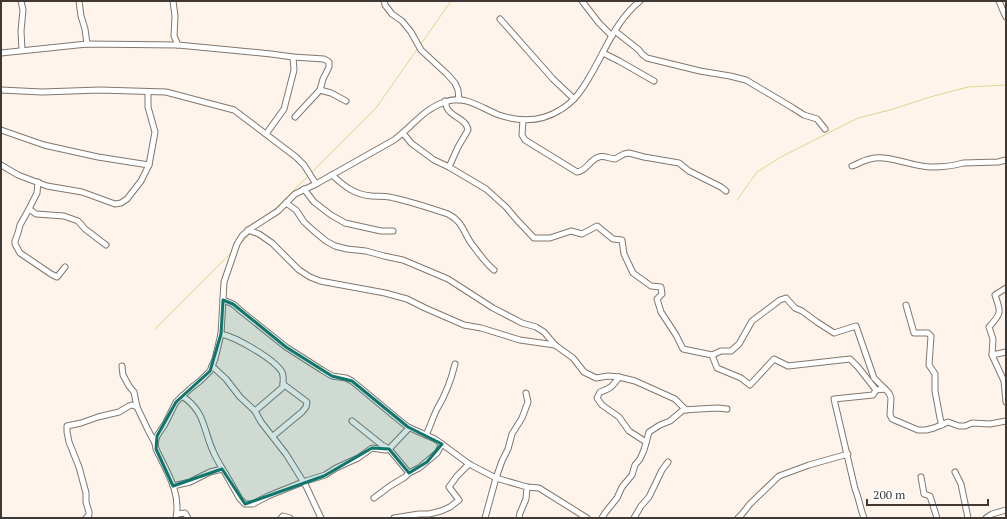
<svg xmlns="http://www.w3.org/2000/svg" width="1007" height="519" viewBox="0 0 1007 519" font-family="'PT Serif',serif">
  <rect width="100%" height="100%" fill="#fff4eb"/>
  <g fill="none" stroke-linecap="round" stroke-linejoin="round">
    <!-- stream -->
    <g stroke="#d6d990" stroke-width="1">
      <path d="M421,44L451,1"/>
      <path d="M311,173L376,108L418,48"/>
      <path d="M737,200L757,172L781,157L858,118L890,110L930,97L968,87L1006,85"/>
      <path d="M271,213L309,175"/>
      <path d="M240,244L251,233"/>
      <path d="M155,329L232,252"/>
    </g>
    <!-- minor casing -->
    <g stroke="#82766c" stroke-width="7">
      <g id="minor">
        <path d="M21,1L23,10L21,31L22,50"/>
        <path d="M79,1L81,16L85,29L87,44"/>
        <path d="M173,1L175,16L174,36L178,45"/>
        <path d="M384,1L385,5L392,14L402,21L411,32L421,50L447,74L455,83L458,90L459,100"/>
        <path d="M582,1L599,23L612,36"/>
        <path d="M999,1L1004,13L1006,17"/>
        <path d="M500,19L553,79L574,99"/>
        <path d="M615,31L639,50L642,54L647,58L700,71L730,76L746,80L793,108L804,115L817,119L825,129"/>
        <path d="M1,53L87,44L178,45L271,54L293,57L324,59L329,62V67L323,79L320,90"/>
        <path d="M603,53L619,61L654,81"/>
        <path d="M1,90L42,92L100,90L166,92L234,110L296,157L304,165L316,184"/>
        <path d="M445,101C446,103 446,106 447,108C452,118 466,118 468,130L458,147L449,167"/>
        <path d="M295,117L320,90L331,93L346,101"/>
        <path d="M523,120L522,135L525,140L577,172C587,171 590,159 599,157C604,155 610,159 615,159L624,154L629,153L644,157L679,163L689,171L721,187L726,191"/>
        <path d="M1,130L44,145L98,157L149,165"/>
        <path d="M403,133L411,143L434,160L449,167L486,189L506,207L517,220L534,238H550L571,231L582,234L597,226L613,239L622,240L624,254L633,273L651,286L661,287L662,294L657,299L661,312L676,335L683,349L712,355L717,368L741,378L750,385L774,359L788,366L850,359L858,367L876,390L885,389"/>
        <path d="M266,134L284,109L294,70L293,57"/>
        <path d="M1,165L18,175L47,186L82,192L115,204L121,203L127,199L141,181L149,165L155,132L148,107V92"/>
        <path d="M852,166C858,164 864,160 870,159C890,154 911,167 932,167C941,167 953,166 963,163L998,162L1006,160"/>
        <path d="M332,175C344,186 355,195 372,196C380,196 387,196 394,198C412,202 430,208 448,214C462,221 463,231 471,243C478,252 485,263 494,270"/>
        <path d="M38,182L37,193L29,209L20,225L18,233L15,241V244L20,253L51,274L57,277L65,267"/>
        <path d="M304,189L314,202L331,215L345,223L381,231H393"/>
        <path d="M286,203L296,210L304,222L315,232L326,241L335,246L347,249L366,251L384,256L403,260L448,279L493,308L522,323L536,327L544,332L555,345L573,358L584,372L596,378L608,376L619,377L635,381L675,399L686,410"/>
        <path d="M29,209L36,214L64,216L78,221L85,229L106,245"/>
        <path d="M248,230L259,234L272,243L299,270L310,277L320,281L385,293L407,299L425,308L464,325L481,328L520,340L555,345"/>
        <path d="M1006,288L995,295C1001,312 1002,313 989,327L993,339L992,355L1004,381L1006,402"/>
        <path d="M223,300L233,304L241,311L286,347L322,370L332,376L346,378L352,381L399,420L408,427L435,439L442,444L469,464L496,478L527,487L539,488L587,518"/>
        <path d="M906,305L914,333H928L931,336L929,365L935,374V391L940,418L942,425"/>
        <path d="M221,334C236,337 274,359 282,372C284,376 283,382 283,387L255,411"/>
        <path d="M712,355L721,351H731L739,344L752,321L780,300L786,298L795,308L802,311L817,322L834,333L856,326L874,378L889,393L891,398L890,415L892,419L918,430H926L934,428L948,422L959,426H965L972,423L990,424L1006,421"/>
        <path d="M992,355L1006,352"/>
        <path d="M122,366L123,375L129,386L134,392L137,407L148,430L155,443"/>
        <path d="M212,366L226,379L240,397L255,411L261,422L286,454L306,486L321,518"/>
        <path d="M619,377C613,386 610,389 600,392L597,398L602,405L619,417L629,431L646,442"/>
        <path d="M182,396C205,411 203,429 213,451C217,461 223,469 228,478C232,485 236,492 240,499L245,504H253L268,496L303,482L325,475L336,468L358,458L372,448L385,450L389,449L409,428"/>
        <path d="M352,421L382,445L389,449L409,473"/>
        <path d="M426,435C430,427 433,417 437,409C446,394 451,381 455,364"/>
        <path d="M273,436L302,412L306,407L307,402L283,384"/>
        <path d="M955,472L961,484L968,518"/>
        <path d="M921,477L924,494L930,496L937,518"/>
        <path d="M173,486L190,482L210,472L222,469"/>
        <path d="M374,498L390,486L405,477L409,473L419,468L437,453L442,444"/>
        <path d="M177,514L185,513L188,518"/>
        <path d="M86,518L89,515V512L86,502V493L79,467L69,442L67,432V426L81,423L98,417L119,412L129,406L132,405L137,407"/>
        <path d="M176,518C181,492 167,472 156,449L155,443L157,436L165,424L176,402L191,388L200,381L210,371L215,359L221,334L224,282L237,244L242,236L250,229L278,211L295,194L316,184L394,140C412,127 423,109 445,102C464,94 481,108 499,115C520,122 541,122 560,110C574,102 582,90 590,76C605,51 616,20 640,1"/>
        <path d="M281,518L283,516L290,518"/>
        <path d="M394,518L419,514H429L441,511L450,507L459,500L449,487L457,476L469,464"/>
        <path d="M485,518L496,478L502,461L508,449L512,434L522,418L528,402L526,393"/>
        <path d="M519,518L520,513L526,499L527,487"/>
        <path d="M602,518L605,513L617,498L622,487L632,475L635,465L640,459L644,450L649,432L660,425L670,421L683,410L699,409L718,408L727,409"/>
        <path d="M634,518L641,506L649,497L662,470L668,462"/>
        <path d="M738,518L742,514L750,504L779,476L809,465L848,454"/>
        <path d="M864,518C860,508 859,498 855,489L834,399L873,395L876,390"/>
        <path d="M986,518L992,514L1006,510"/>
      </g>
    </g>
    <!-- minor -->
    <use href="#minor" stroke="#fff" stroke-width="5"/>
  </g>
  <!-- marked area -->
  <path fill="#0f766e" fill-opacity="0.2" stroke="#0f766e" stroke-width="3" stroke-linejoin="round" d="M223,300L233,304L286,347L332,376L352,381L408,427L442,444L427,462L409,473L389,449L372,448L324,476L245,504L222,469L173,486L156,449L157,436L176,402L210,371L221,334Z"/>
  <!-- border -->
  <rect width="1007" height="519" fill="none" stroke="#3e3935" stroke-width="4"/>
  <!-- scale -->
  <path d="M867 499v6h121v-6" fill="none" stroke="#3e3935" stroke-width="2"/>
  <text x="873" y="499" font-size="12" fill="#3e3935" stroke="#ffffff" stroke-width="3" paint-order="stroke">200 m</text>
</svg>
